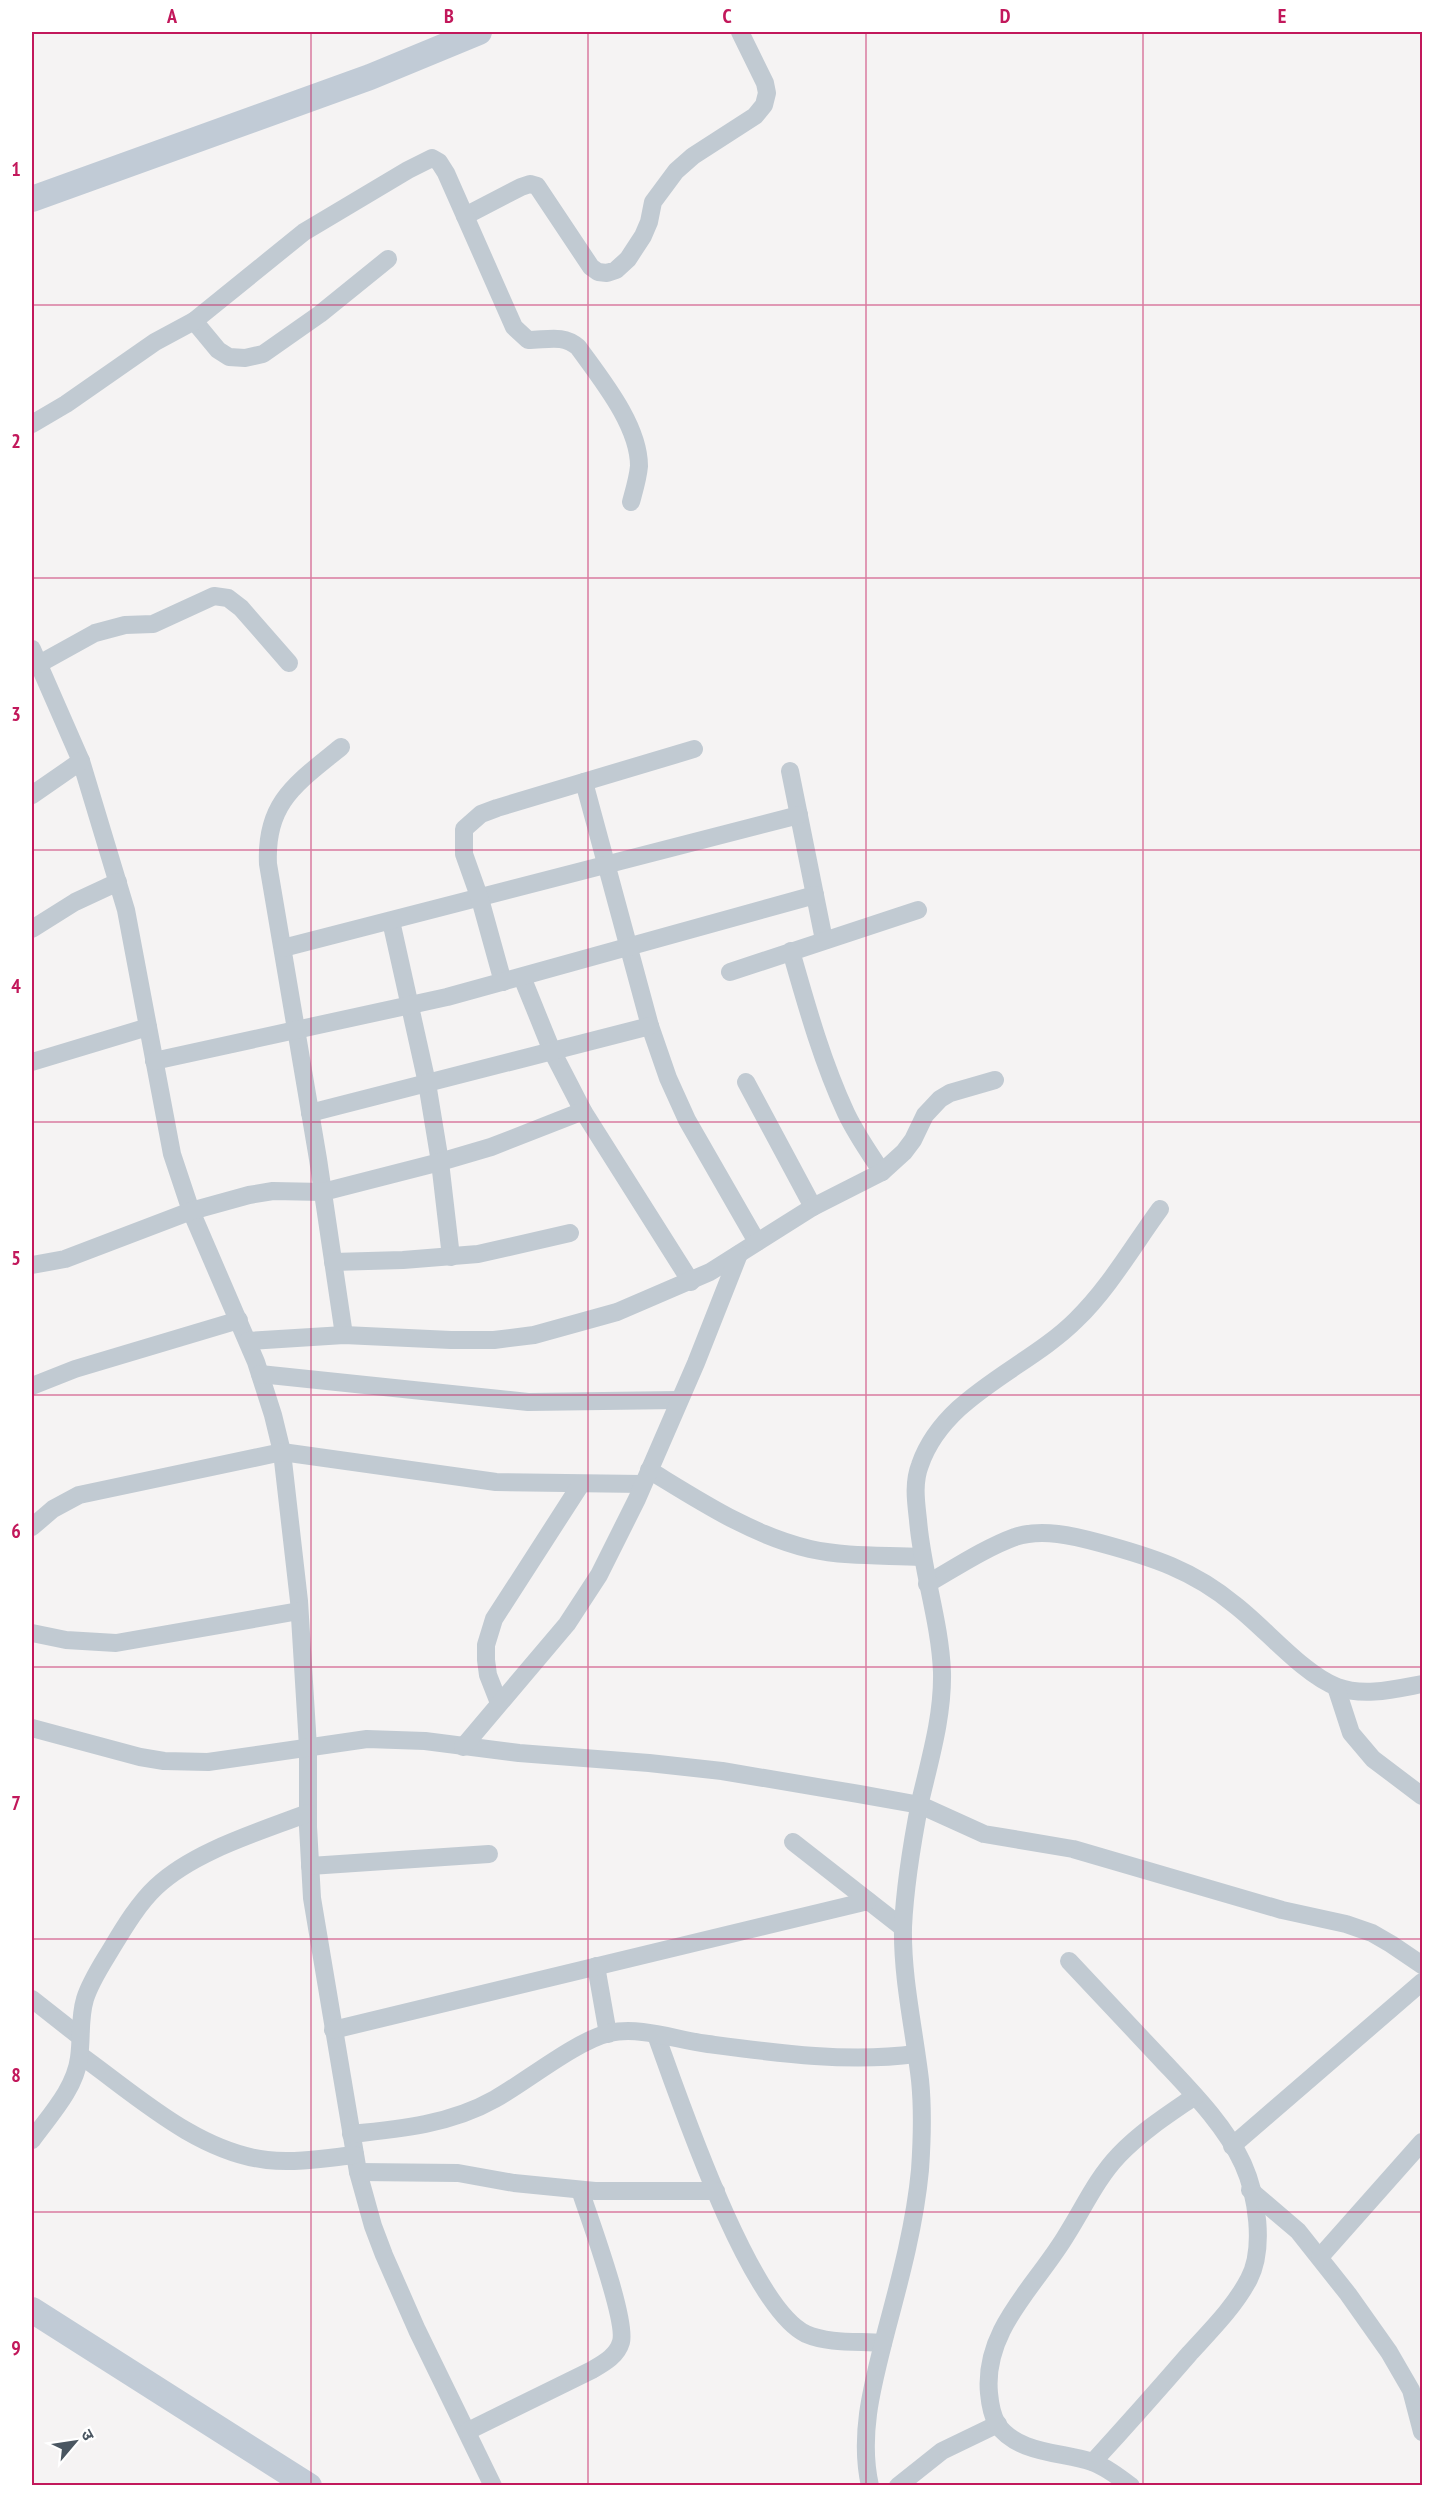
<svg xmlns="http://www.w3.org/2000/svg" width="1454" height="2517" viewBox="0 0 1454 2517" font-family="'PT Sans Narrow','Noto Sans Devanagari',sans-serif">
  <rect width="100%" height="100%" fill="#f5f3f3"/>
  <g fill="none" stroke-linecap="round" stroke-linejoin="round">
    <!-- street -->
    <g stroke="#c1cad2" stroke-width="18">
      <path d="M465,216L521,187L530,184L537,186L591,267L598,272L607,273L616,270L628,259L643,236L649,222L653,202L676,171L693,156L755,116L764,105L767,93L765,83L740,32"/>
      <path d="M194,321L218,350L229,357L245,358L263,354L320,314L388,259"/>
      <path d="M32,424L66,404L155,342L194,321L304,232L408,170L432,158L439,162L446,173L514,327L528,340C547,340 563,334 578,347C601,379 639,425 639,466C638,478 634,491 631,502"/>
      <path d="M32,649L81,761L126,910L172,1154L191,1211L256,1362L273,1415L282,1452L299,1601L308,1747V1827L312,1898L358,2172L373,2226L384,2255L417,2330L493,2486"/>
      <path d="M39,664L95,633L125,625L153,624L214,596L228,598L241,608L289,663"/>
      <path d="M341,747C297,783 265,802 268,864L318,1159L344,1335"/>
      <path d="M790,771L824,940"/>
      <path d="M584,782L650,1026L668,1078L687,1120L757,1242"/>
      <path d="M32,795L81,761"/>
      <path d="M391,921L427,1083L440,1162L451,1257"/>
      <path d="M32,929L75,902L118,882"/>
      <path d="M283,948L799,815"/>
      <path d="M791,951C807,1007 822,1061 846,1113C856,1134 869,1153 882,1172"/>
      <path d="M730,972L918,910"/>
      <path d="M522,977L552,1051L583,1111L691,1282"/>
      <path d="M503,982L480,899L464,854V829L481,814L497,808L694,749"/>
      <path d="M154,1061L447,997L815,895"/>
      <path d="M32,1062L148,1027"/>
      <path d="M746,1082L813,1207"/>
      <path d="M310,1113L650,1026"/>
      <path d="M333,1262L403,1260L478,1254L570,1233"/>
      <path d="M32,1265L65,1259L191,1211L249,1195L273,1191L323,1192L440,1162L491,1147L583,1111"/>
      <path d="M248,1341L344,1335L451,1340H494L534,1335L617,1312L710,1272L813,1207L882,1172L904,1152L913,1140L925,1115L940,1099L950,1093L995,1080"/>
      <path d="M260,1374L528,1402L679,1400"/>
      <path d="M32,1386L75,1369L239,1320"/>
      <path d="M649,1470C700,1501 751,1535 810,1549C846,1557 885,1555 921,1557"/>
      <path d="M32,1527L53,1509L79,1495L282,1452L496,1482L643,1484"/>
      <path d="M927,1584C955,1568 985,1548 1015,1537C1042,1528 1074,1536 1100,1543C1152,1557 1193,1570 1235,1605C1265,1628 1303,1674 1337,1687C1364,1697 1395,1689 1422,1684"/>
      <path d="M32,1633L66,1640L116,1643L299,1611"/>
      <path d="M1336,1687L1351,1733L1373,1759L1422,1796"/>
      <path d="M499,1703L488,1675L486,1660V1645L494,1619L581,1484"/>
      <path d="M32,1728L140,1757L164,1761L208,1762L367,1739L425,1741L519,1753L649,1763L722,1771L859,1794L920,1805L984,1834L1073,1849L1282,1910L1346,1924L1372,1933L1391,1944L1422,1965"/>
      <path d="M463,1747L567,1624L599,1575L637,1499L696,1363L739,1254"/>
      <path d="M793,1842L903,1928"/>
      <path d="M310,1866L489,1854"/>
      <path d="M1069,1961C1100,1994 1131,2027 1162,2060C1191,2091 1225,2125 1243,2164C1257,2195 1265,2248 1249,2279C1235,2306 1211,2330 1190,2353C1158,2390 1126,2426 1093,2462"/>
      <path d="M596,1966L608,2034"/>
      <path d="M32,1999L79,2036"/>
      <path d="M333,2030L868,1901"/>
      <path d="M656,2035C679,2098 749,2307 806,2334C829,2344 859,2341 883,2343"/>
      <path d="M80,2055C136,2095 197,2152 267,2160C297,2163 326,2158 355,2155"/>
      <path d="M351,2134C401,2129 451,2124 495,2099C527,2081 576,2041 609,2033C641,2026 676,2040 708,2044C776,2053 847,2063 916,2054"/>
      <path d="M32,2140C50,2115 75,2089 79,2058C82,2038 79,2019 85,1999C91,1980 103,1963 113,1946C125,1926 139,1903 156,1887C194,1851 259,1832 308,1813"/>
      <path d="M1232,2146L1422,1982"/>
      <path d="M358,2172L458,2173L514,2183L595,2191H716"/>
      <path d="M1250,2190L1298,2231L1348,2294L1389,2352L1411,2390L1422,2432"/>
      <path d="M1320,2257L1422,2142"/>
      <path d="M468,2431L592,2370C604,2363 617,2356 621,2342C627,2320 589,2217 580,2190"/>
      <path d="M870,2486C858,2432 874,2380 887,2328C901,2276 915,2223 920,2170C922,2141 923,2109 920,2080C914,2029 902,1978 903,1927C905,1885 912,1843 920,1802C930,1759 943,1716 942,1672C940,1621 922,1571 918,1520C916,1502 913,1483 920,1465C944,1395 1027,1369 1076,1320C1109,1288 1133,1246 1160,1209"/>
      <path d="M898,2486L942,2451L998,2424"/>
      <path d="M1131,2486C1119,2477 1106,2467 1092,2462C1063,2452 1017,2454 997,2424C992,2415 990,2404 989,2393C983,2329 1037,2285 1067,2234C1084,2207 1097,2178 1119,2155C1142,2131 1169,2114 1195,2096"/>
    </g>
    <!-- secondary -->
    <g stroke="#c1cbd6" stroke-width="26">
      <path d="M32,199L370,77L479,32"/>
      <path d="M32,2310L309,2486"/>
    </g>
  </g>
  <!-- grid -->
  <path fill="none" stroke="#c2185b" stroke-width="1.5" stroke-opacity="0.55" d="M311,32V2486M588,32V2486M866,32V2486M1143,32V2486M32,305H1422M32,578H1422M32,850H1422M32,1122H1422M32,1395H1422M32,1667H1422M32,1939H1422M32,2212H1422"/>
  <!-- border -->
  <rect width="1454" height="2517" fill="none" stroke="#ffffff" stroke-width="66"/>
  <!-- north arrow -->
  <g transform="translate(75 2442) rotate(61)" stroke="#ffffff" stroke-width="4.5" paint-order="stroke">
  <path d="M0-4.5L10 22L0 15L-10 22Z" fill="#4a5661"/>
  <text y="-9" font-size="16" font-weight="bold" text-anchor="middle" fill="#4a5661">उ</text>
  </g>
  <rect x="33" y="33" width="1388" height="2451" fill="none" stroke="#c2185b" stroke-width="2"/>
  <g font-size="20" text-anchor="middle" font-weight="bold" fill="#c2185b">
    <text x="172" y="23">A</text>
    <text x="449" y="23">B</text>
    <text x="727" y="23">C</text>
    <text x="1005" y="23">D</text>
    <text x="1282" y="23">E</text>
    <text x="16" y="176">1</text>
    <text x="16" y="448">2</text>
    <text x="16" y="721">3</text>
    <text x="16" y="993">4</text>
    <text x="16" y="1265">5</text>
    <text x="16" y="1538">6</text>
    <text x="16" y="1810">7</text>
    <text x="16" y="2082">8</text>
    <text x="16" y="2355">9</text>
  </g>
</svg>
